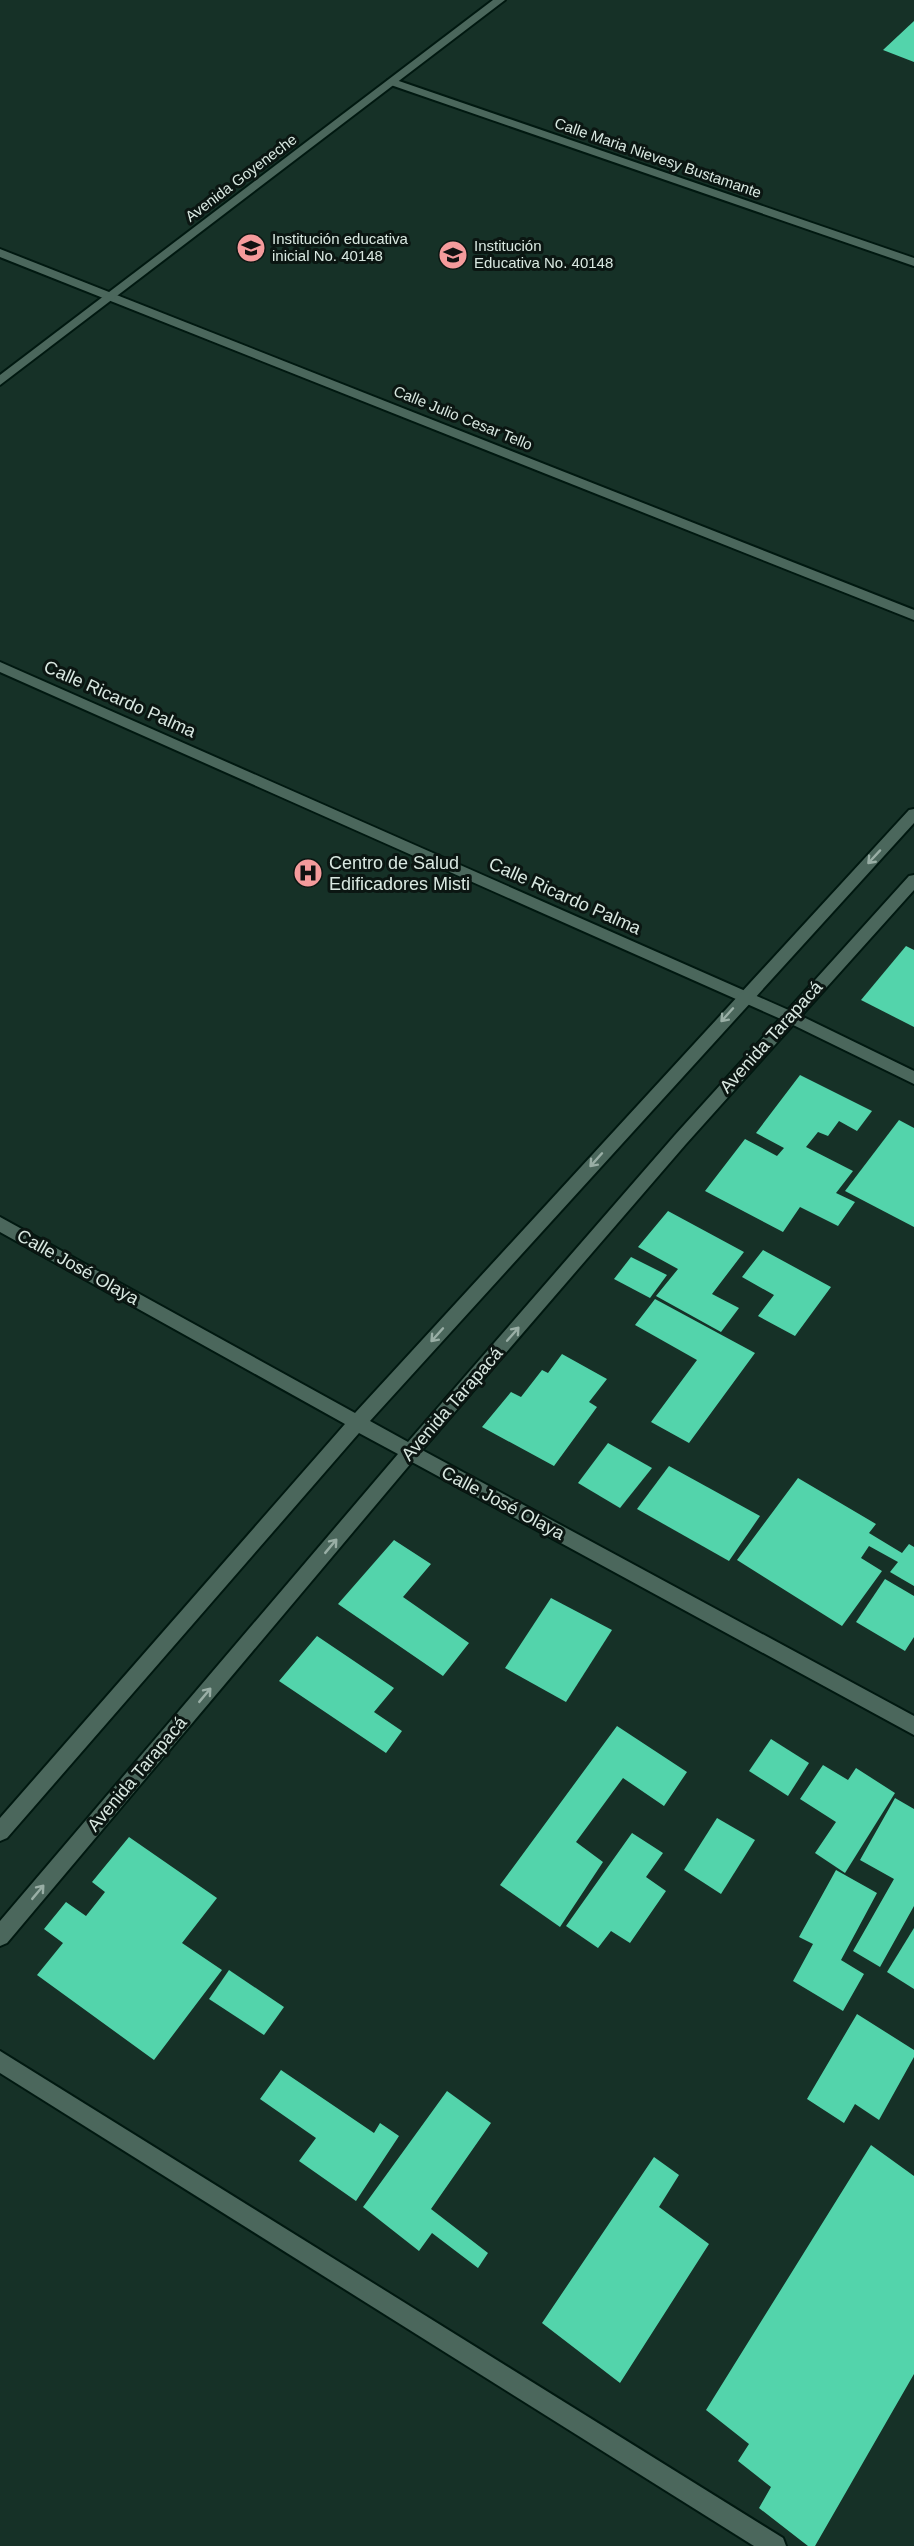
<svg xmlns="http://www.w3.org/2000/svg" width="914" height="2546" viewBox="0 0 914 2546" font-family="Arial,sans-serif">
  <rect width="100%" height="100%" fill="#163127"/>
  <!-- building -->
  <g fill="#53d4ab">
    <path d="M914,21V62L883,50Z"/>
    <path d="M906,946L914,950V1027L861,1000Z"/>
    <path d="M800,1075L872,1111L857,1131L839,1121L828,1136L818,1132L806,1147L853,1171L836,1193L855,1202L838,1226L800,1207L783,1232L705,1191L745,1139L777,1156L784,1148L756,1133Z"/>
    <path d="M899,1120L914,1128V1227L845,1191Z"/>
    <path d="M668,1211L744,1252L712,1294L739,1308L721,1332L656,1296L678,1269L638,1247Z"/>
    <path d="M763,1250L831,1287L795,1336L758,1316L774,1295L742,1277Z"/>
    <path d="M631,1257L667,1275L650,1298L614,1279Z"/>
    <path d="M655,1299L755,1353L689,1443L651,1422L697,1360L635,1325Z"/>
    <path d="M562,1354L607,1379L589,1402L597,1407L554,1466L482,1427L511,1392L521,1397L542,1370L548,1373Z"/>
    <path d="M608,1443L652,1468L620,1508L578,1483Z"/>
    <path d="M669,1466L760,1516L729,1561L637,1509Z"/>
    <path d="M798,1478L876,1524L869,1533L902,1553L909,1544L914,1547V1586L890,1572L898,1562L869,1546L861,1558L882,1571L842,1626L737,1560Z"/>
    <path d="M394,1540L431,1564L403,1597L469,1643L443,1676L338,1604Z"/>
    <path d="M885,1579L914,1596V1637L905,1651L856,1622Z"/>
    <path d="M551,1598L612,1630L566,1702L505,1668Z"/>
    <path d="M317,1636L394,1688L374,1712L402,1731L386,1753L279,1681Z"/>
    <path d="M617,1726L687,1772L664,1806L623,1778L576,1842L603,1862L560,1927L500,1885Z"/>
    <path d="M771,1739L809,1763L788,1796L749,1771Z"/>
    <path d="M823,1765L848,1780L856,1768L895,1793L845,1873L815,1853L836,1822L800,1799Z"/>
    <path d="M895,1798L914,1809V1906L880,1967L853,1951L894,1879L860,1860Z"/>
    <path d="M717,1818L755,1840L721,1894L684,1870Z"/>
    <path d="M632,1833L663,1853L646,1877L666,1891L630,1943L611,1931L598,1948L566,1926Z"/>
    <path d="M129,1837L217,1898L182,1943L222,1970L154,2060L37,1975L63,1943L44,1929L66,1902L86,1916L105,1892L92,1882Z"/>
    <path d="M836,1870L877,1893L841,1960L864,1974L843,2011L793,1981L813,1944L799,1937Z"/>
    <path d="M914,1928V1989L887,1972Z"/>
    <path d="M229,1970L284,2007L264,2035L209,1999Z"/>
    <path d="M857,2014L914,2050V2057L879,2120L855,2104L844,2123L807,2099Z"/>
    <path d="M281,2070L374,2133L380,2123L399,2136L356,2201L299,2161L316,2138L260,2099Z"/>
    <path d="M447,2091L491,2123L431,2209L488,2253L478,2268L432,2233L419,2251L363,2207Z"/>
    <path d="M871,2145L914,2176V2374L815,2546H808L759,2508L771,2487L738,2461L749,2444L706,2410Z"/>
    <path d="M654,2157L679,2175L659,2207L709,2244L620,2383L542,2323Z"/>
  </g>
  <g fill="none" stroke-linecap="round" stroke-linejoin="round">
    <!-- minor casing -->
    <g stroke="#001810" stroke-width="4">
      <g id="minor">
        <path d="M388,80H396L914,258V266L388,84Z"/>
        <path d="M0,249L914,610V620L0,257Z"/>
        <path d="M0,662L793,1012L914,1071V1084L783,1020L0,672Z"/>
        <path d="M0,2051L783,2538L786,2546H754L0,2073Z"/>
      </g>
    </g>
    <!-- tertiary casing -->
    <g stroke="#001810" stroke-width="4">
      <path id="tertiary" d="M914,809V823L370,1421L408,1442L675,1135L909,876L914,875V890L686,1144L422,1450L914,1716V1735L412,1462L7,1943L0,1946V1921L398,1454L359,1433L7,1838L0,1841V1818L345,1424L0,1232V1217L355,1413L909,810Z"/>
    </g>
    <!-- secondary casing -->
    <g stroke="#001810" stroke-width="4">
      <path id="secondary" d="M493,0H505L0,385V375Z"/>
    </g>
    <!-- minor -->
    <use href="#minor" fill="#4b675c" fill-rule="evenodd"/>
    <!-- tertiary -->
    <use href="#tertiary" fill="#4b675c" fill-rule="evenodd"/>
    <!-- secondary -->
    <use href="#secondary" fill="#4b675c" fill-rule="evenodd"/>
  </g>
  <!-- one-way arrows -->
  <defs><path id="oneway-shaft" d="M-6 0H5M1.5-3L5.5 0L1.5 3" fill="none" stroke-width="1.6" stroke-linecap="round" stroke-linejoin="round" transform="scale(1.5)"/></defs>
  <g stroke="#99aea5">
    <use href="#oneway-shaft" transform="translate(874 857) rotate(133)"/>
    <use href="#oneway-shaft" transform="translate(727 1015) rotate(132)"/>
    <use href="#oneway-shaft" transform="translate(596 1160) rotate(132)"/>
    <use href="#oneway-shaft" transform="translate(513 1334) rotate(-49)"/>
    <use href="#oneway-shaft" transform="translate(437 1335) rotate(132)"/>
    <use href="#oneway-shaft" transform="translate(331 1546) rotate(-50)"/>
    <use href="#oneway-shaft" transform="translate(205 1695) rotate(-50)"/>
    <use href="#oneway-shaft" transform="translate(38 1892) rotate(-50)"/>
  </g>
  <!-- icons -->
  <defs>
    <g id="school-disc" transform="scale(1.5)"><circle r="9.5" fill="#f59b9c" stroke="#0b1612"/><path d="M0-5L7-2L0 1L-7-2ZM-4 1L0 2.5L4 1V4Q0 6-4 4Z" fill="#111"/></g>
    <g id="hospital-disc" transform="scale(1.5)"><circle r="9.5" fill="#f59b9c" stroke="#0b1612"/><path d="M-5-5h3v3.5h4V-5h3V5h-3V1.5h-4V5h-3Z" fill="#111"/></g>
  </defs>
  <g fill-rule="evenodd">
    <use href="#school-disc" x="251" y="248"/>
    <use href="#school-disc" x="453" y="255"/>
    <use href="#hospital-disc" x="308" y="873"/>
  </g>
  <g text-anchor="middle" stroke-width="6" stroke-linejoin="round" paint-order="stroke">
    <!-- far-street labels -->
    <g font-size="15" fill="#d9e8e1" stroke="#0b1612">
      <text transform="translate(658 158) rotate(19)" y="5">Calle Maria Nievesy Bustamante</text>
      <text transform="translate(241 178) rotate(-37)" y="5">Avenida Goyeneche</text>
      <text transform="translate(463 418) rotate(22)" y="5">Calle Julio Cesar Tello</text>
    </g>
    <!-- far-poi labels -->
    <g font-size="15" fill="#d9e8e1" stroke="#0b1612" text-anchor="start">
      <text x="272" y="244">Institución educativa<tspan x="272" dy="17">inicial No. 40148</tspan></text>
      <text x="474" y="251">Institución<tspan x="474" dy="17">Educativa No. 40148</tspan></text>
    </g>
    <!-- street labels -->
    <g font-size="18" fill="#d9e8e1" stroke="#0b1612">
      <text transform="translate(120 699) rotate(24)" y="6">Calle Ricardo Palma</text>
      <text transform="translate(565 896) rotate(24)" y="6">Calle Ricardo Palma</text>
      <text transform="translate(771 1037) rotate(-48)" y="6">Avenida Tarapacá</text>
      <text transform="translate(78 1267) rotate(29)" y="6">Calle José Olaya</text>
      <text transform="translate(452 1404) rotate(-49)" y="6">Avenida Tarapacá</text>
      <text transform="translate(503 1503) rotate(28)" y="6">Calle José Olaya</text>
      <text transform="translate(137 1774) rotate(-50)" y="6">Avenida Tarapacá</text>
    </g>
    <!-- poi labels -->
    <g font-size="18" fill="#d9e8e1" stroke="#0b1612" text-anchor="start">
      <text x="329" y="869">Centro de Salud<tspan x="329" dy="21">Edificadores Misti</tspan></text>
    </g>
  </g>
</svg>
